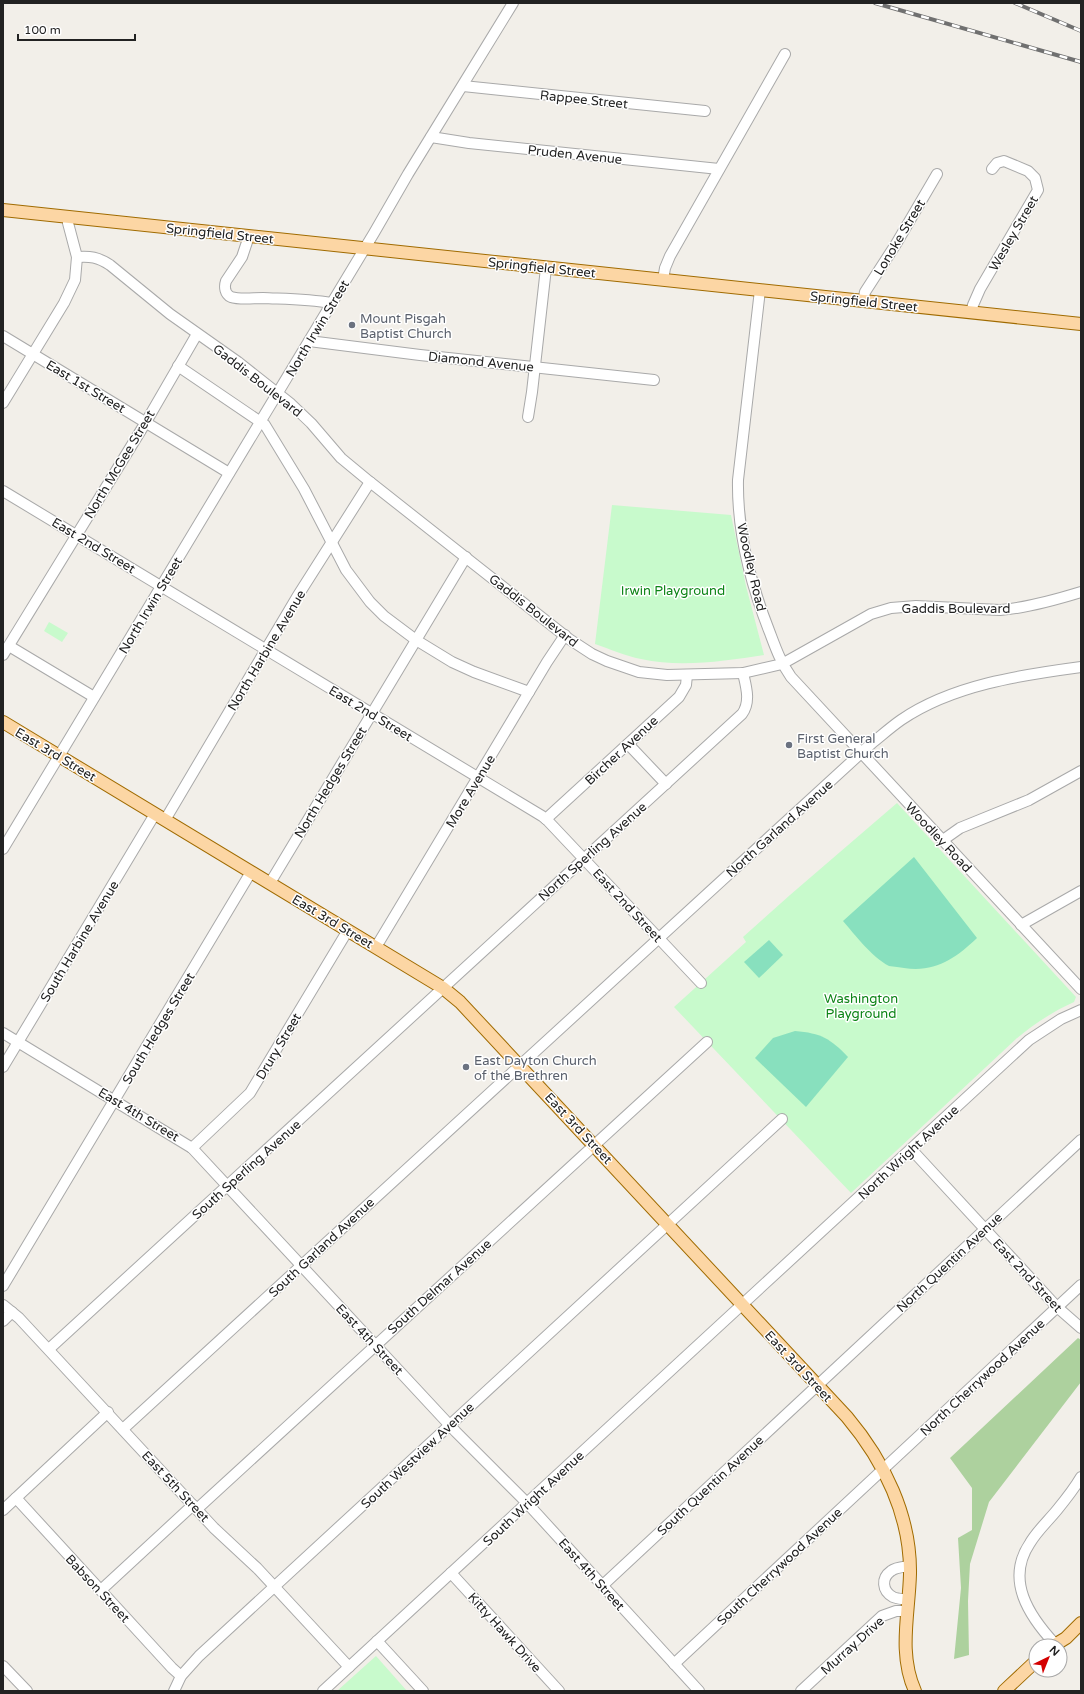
<svg xmlns="http://www.w3.org/2000/svg" width="1084" height="1694" viewBox="0 0 1084 1694" font-family="'Varela Round',sans-serif">
  <rect width="100%" height="100%" fill="#f2efe9"/>
  <!-- forest -->
  <path fill="#add19e" d="M1078,1338L1081,1340V1382L989,1502L970,1564L968,1601L969,1655L954,1659L961,1588L958,1538L972,1530V1488L950,1458Z"/>
  <!-- park -->
  <g fill="#c8facc">
    <path d="M612,505L731,515L746,586L764,655C725,661 681,668 641,659C625,656 610,649 595,644Z"/>
    <path d="M49,622L68,633L62,642L44,631Z"/>
    <path d="M897,803L1076,997L1074,1002C1052,1012 1034,1024 1016,1039L851,1193L674,1007L746,942L743,937L790,895Z"/>
    <path d="M376,1656L407,1691H337Z"/>
  </g>
  <!-- pitch -->
  <g fill="#88e0be">
    <path d="M914,857L977,938C956,958 935,973 904,968C900,967 894,967 889,966C872,957 855,935 843,921Z"/>
    <path d="M769,940L783,955L759,978L744,962Z"/>
    <path d="M795,1031C821,1033 831,1039 848,1057L806,1107L755,1058L773,1038Z"/>
  </g>
  <g fill="none" stroke-linecap="round" stroke-linejoin="round">
    <!-- minor casing -->
    <g stroke="#a9a9a9" stroke-width="12">
      <g id="minor">
        <path d="M463,86L705,111"/>
        <path d="M431,137L469,143L719,169"/>
        <path d="M249,236L242,257L226,281C224,287 225,294 231,297C240,300 253,298 263,298C285,299 309,299 331,303"/>
        <path d="M77,257C90,256 98,257 110,265L170,314L238,362L291,404L311,423L341,458L370,482L569,639L592,654L607,661L639,672L667,675L743,673L782,664L871,614L891,608L916,606L1000,610C1027,608 1055,600 1081,592"/>
        <path d="M663,280L665,268L670,256L785,54"/>
        <path d="M760,290L738,480C737,532 751,585 770,633C776,649 781,663 791,677L1081,989"/>
        <path d="M863,302L865,292L896,244L937,174"/>
        <path d="M971,313L973,305L980,289L1038,190L1035,178L1028,171L1004,161L997,163L992,169"/>
        <path d="M3,336L229,473"/>
        <path d="M309,341L420,355L654,380"/>
        <path d="M178,366L265,425L304,489L346,570L370,602L384,616L416,640L452,662L474,672L529,692"/>
        <path d="M3,403L64,303L75,280L77,257L68,223V217"/>
        <path d="M528,417L532,392L546,268"/>
        <path d="M3,491L542,816L548,821L701,983"/>
        <path d="M9,646L94,697"/>
        <path d="M3,655L146,422L197,334"/>
        <path d="M628,744L666,784"/>
        <path d="M546,819L679,697L686,685L687,675"/>
        <path d="M165,820L297,597L370,482"/>
        <path d="M943,840L960,828L1029,800L1081,771"/>
        <path d="M3,849L374,233L408,174L513,3"/>
        <path d="M270,883L466,557"/>
        <path d="M1021,925L1081,891"/>
        <path d="M376,947L547,662L565,635"/>
        <path d="M3,1033L192,1148L456,1432L527,1503L699,1691"/>
        <path d="M3,1067L155,814"/>
        <path d="M192,1148L250,1093L348,930"/>
        <path d="M911,1149L1057,1307L1081,1328"/>
        <path d="M3,1286L251,872"/>
        <path d="M3,1305L19,1318L214,1528L257,1568L349,1667"/>
        <path d="M3,1321L12,1312"/>
        <path d="M49,1349L742,714C751,702 746,686 743,673"/>
        <path d="M123,1429L872,743C882,735 891,727 901,720C952,685 1021,675 1081,667"/>
        <path d="M16,1498L172,1668L181,1676"/>
        <path d="M197,1509L707,1042"/>
        <path d="M3,1510L108,1412"/>
        <path d="M451,1573L559,1691"/>
        <path d="M603,1585L1081,1140"/>
        <path d="M101,1590L193,1505"/>
        <path d="M909,1600C904,1599 897,1599 893,1597C882,1591 881,1578 891,1571C896,1567 903,1567 910,1566"/>
        <path d="M377,1641L423,1691"/>
        <path d="M1055,1644C1029,1616 1005,1580 1030,1543C1037,1531 1048,1521 1057,1510C1066,1499 1074,1489 1081,1477"/>
        <path d="M674,1664L1081,1285"/>
        <path d="M3,1666L27,1691"/>
        <path d="M174,1691L181,1676L199,1656L782,1119"/>
        <path d="M323,1691L1029,1040L1061,1019L1081,1010"/>
        <path d="M801,1691L882,1616L896,1611H907"/>
      </g>
    </g>
    <!-- major casing -->
    <g stroke="#a06b00" stroke-width="14">
      <g id="major">
        <path d="M3,210L1081,324"/>
        <path d="M3,722L443,988L460,1002L847,1417C884,1461 911,1516 910,1574C909,1614 898,1653 915,1691"/>
        <path d="M1053,1646L1066,1638L1081,1623"/>
        <path d="M1004,1691L1036,1661"/>
      </g>
    </g>
    <!-- minor -->
    <use href="#minor" stroke="#fff" stroke-width="10"/>
    <!-- major -->
    <use href="#major" stroke="#fcd6a4" stroke-width="12"/>
    <!-- rail casing -->
    <g stroke="#707070" stroke-width="4">
      <g id="rail">
        <path d="M875,3L1081,62"/>
        <path d="M1015,3L1081,31"/>
      </g>
    </g>
    <!-- rail -->
    <use href="#rail" stroke="#fff" stroke-width="2.5" stroke-dasharray="8" stroke-linecap="butt"/>
  </g>
  <!-- markers -->
  <g fill="#6b7280" stroke="#fff" stroke-width="1.5">
    <circle cx="352" cy="325" r="4"/>
    <circle cx="789" cy="745" r="4"/>
    <circle cx="466" cy="1067" r="4"/>
  </g>
  <g text-anchor="middle" stroke-width="3" stroke-linejoin="round" paint-order="stroke">
    <!-- street labels -->
    <g font-size="13" fill="#222" stroke="#fff">
      <text transform="translate(584 99) rotate(6)" y="5">Rappee Street</text>
      <text transform="translate(575 154) rotate(6)" y="5">Pruden Avenue</text>
      <text transform="translate(220 233) rotate(6)" y="5">Springfield Street</text>
      <text transform="translate(1013 233) rotate(-60)" y="5">Wesley Street</text>
      <text transform="translate(899 237) rotate(-59)" y="5">Lonoke Street</text>
      <text transform="translate(542 267) rotate(6)" y="5">Springfield Street</text>
      <text transform="translate(864 301) rotate(6)" y="5">Springfield Street</text>
      <text transform="translate(317 328) rotate(-59)" y="5">North Irwin Street</text>
      <text transform="translate(481 361) rotate(6)" y="5">Diamond Avenue</text>
      <text transform="translate(258 380) rotate(38)" y="5">Gaddis Boulevard</text>
      <text transform="translate(86 386) rotate(31)" y="5">East 1st Street</text>
      <text transform="translate(119 464) rotate(-59)" y="5">North McGee Street</text>
      <text transform="translate(94 545) rotate(31)" y="5">East 2nd Street</text>
      <text transform="translate(752 567) rotate(77)" y="5">Woodley Road</text>
      <text transform="translate(150 605) rotate(-59)" y="5">North Irwin Street</text>
      <text x="956" y="613">Gaddis Boulevard</text>
      <text transform="translate(534 610) rotate(38)" y="5">Gaddis Boulevard</text>
      <text transform="translate(266 650) rotate(-59)" y="5">North Harbine Avenue</text>
      <text transform="translate(371 713) rotate(31)" y="5">East 2nd Street</text>
      <text transform="translate(621 750) rotate(-43)" y="5">Bircher Avenue</text>
      <text transform="translate(56 754) rotate(31)" y="5">East 3rd Street</text>
      <text transform="translate(330 782) rotate(-59)" y="5">North Hedges Street</text>
      <text transform="translate(470 791) rotate(-59)" y="5">More Avenue</text>
      <text transform="translate(779 828) rotate(-42)" y="5">North Garland Avenue</text>
      <text transform="translate(939 837) rotate(47)" y="5">Woodley Road</text>
      <text transform="translate(592 851) rotate(-42)" y="5">North Sperling Avenue</text>
      <text transform="translate(628 905) rotate(47)" y="5">East 2nd Street</text>
      <text transform="translate(333 921) rotate(31)" y="5">East 3rd Street</text>
      <text transform="translate(79 941) rotate(-59)" y="5">South Harbine Avenue</text>
      <text transform="translate(158 1028) rotate(-59)" y="5">South Hedges Street</text>
      <text transform="translate(278 1046) rotate(-59)" y="5">Drury Street</text>
      <text transform="translate(139 1114) rotate(31)" y="5">East 4th Street</text>
      <text transform="translate(579 1128) rotate(47)" y="5">East 3rd Street</text>
      <text transform="translate(908 1152) rotate(-43)" y="5">North Wright Avenue</text>
      <text transform="translate(246 1169) rotate(-42)" y="5">South Sperling Avenue</text>
      <text transform="translate(321 1247) rotate(-43)" y="5">South Garland Avenue</text>
      <text transform="translate(949 1262) rotate(-43)" y="5">North Quentin Avenue</text>
      <text transform="translate(1028 1275) rotate(47)" y="5">East 2nd Street</text>
      <text transform="translate(439 1286) rotate(-42)" y="5">South Delmar Avenue</text>
      <text transform="translate(370 1339) rotate(47)" y="5">East 4th Street</text>
      <text transform="translate(799 1366) rotate(47)" y="5">East 3rd Street</text>
      <text transform="translate(982 1377) rotate(-43)" y="5">North Cherrywood Avenue</text>
      <text transform="translate(417 1455) rotate(-43)" y="5">South Westview Avenue</text>
      <text transform="translate(710 1485) rotate(-43)" y="5">South Quentin Avenue</text>
      <text transform="translate(176 1486) rotate(47)" y="5">East 5th Street</text>
      <text transform="translate(533 1498) rotate(-43)" y="5">South Wright Avenue</text>
      <text transform="translate(779 1566) rotate(-43)" y="5">South Cherrywood Avenue</text>
      <text transform="translate(592 1574) rotate(48)" y="5">East 4th Street</text>
      <text transform="translate(98 1588) rotate(47)" y="5">Babson Street</text>
      <text transform="translate(505 1632) rotate(48)" y="5">Kitty Hawk Drive</text>
      <text transform="translate(852 1645) rotate(-42)" y="5">Murray Drive</text>
    </g>
    <!-- worship labels -->
    <g font-size="13" fill="#5b616d" stroke="#fff" text-anchor="start">
      <text x="360" y="323">Mount Pisgah<tspan x="360" dy="15">Baptist Church</tspan></text>
      <text x="797" y="743">First General<tspan x="797" dy="15">Baptist Church</tspan></text>
      <text x="474" y="1065">East Dayton Church<tspan x="474" dy="15">of the Brethren</tspan></text>
    </g>
    <!-- park labels -->
    <g font-size="13" fill="#0c8416" stroke="#fff">
      <text x="673" y="595">Irwin Playground</text>
      <text x="861" y="1003">Washington<tspan x="861" dy="15">Playground</tspan></text>
    </g>
  </g>
  <!-- border -->
  <rect width="1084" height="1694" fill="none" stroke="#222222" stroke-width="8"/>
  <!-- north arrow -->
  <g transform="translate(1048 1658) rotate(43)"><circle r="19" fill="#ffffff" stroke="#a7a7a7"/>
  <path d="M0-3L7 15L0 10L-7 15Z" fill="#d40000"/>
  <text y="-6" font-size="11" font-weight="bold" text-anchor="middle" fill="#222222">N</text>
  </g>
  <!-- scale -->
  <path d="M18 34v6h117v-6" fill="none" stroke="#222222" stroke-width="2"/>
  <text x="24" y="34" font-size="12" fill="#222222" stroke="#ffffff" stroke-width="3" paint-order="stroke">100 m</text>
</svg>
